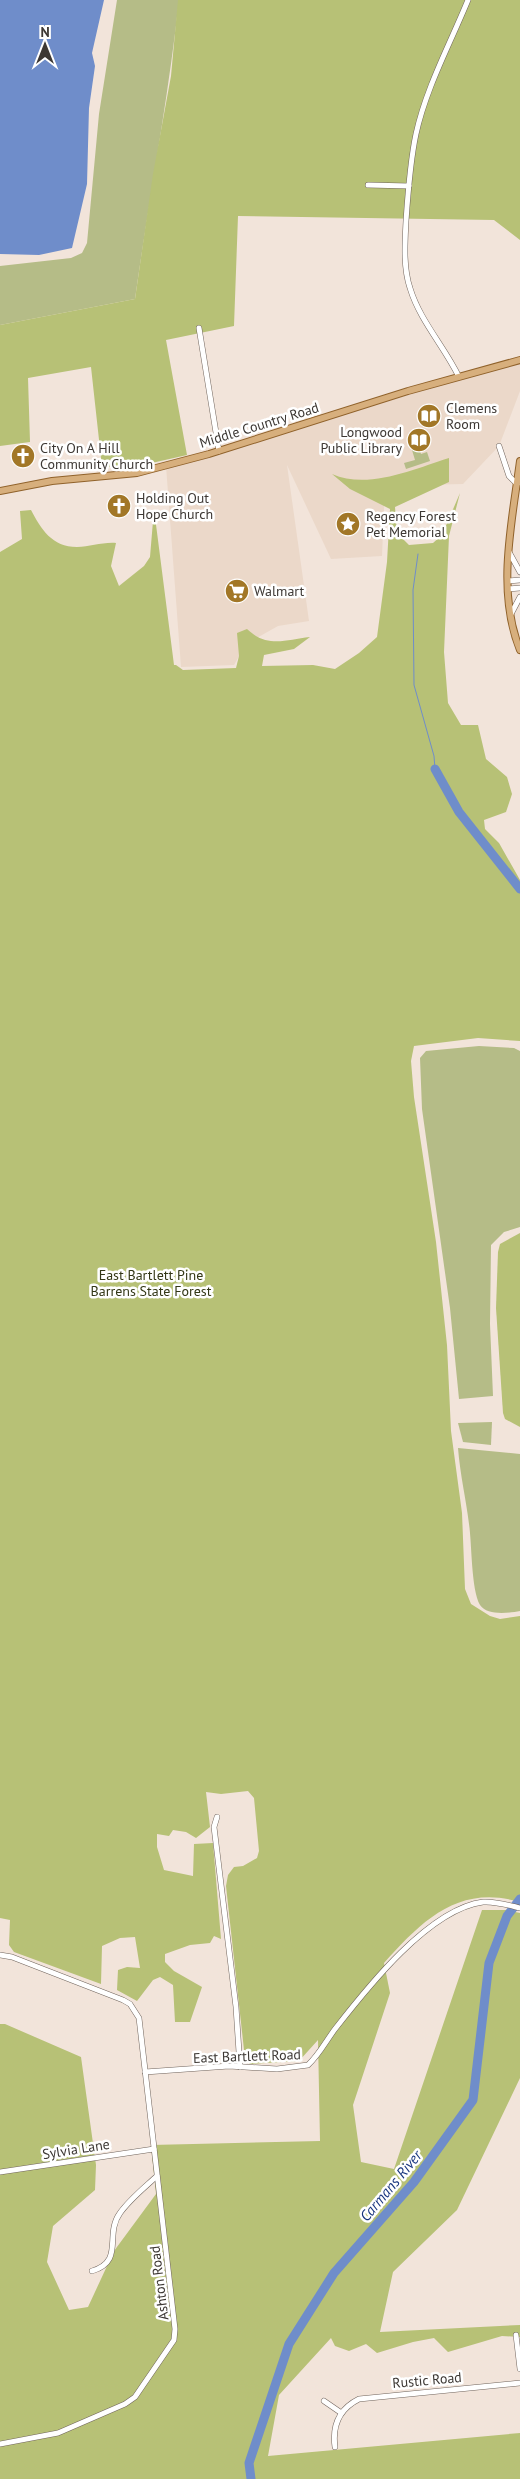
<svg xmlns="http://www.w3.org/2000/svg" width="520" height="2479" viewBox="0 0 520 2479" font-family="'PT Sans',sans-serif">
  <rect width="100%" height="100%" fill="#f2e4da"/>
  <!-- built -->
  <path fill="#ebd8c9" d="M520,362V391L499,446L463,484L385,486L382,556L331,559L287,465L309,621L278,626L246,644L234,665L181,667L166,466Z"/>
  <!-- green -->
  <g fill="#b5bc87">
    <path d="M117,0H179C168,100 149,199 135,299L0,325V266L71,258L82,253L87,243L99,114Z"/>
    <path d="M419,448L421,454L427,452L430,461L406,469L404,463L415,460L412,450Z"/>
    <path d="M479,1046L514,1048L520,1051V1227L504,1232L491,1245L490,1324L493,1396L459,1399L450,1308L422,1109L420,1058L426,1051Z"/>
    <path d="M492,1422L491,1445L463,1442L458,1423Z"/>
    <path d="M458,1448L520,1454V1611C509,1613 487,1616 480,1605C471,1589 472,1544 469,1524C466,1499 460,1474 458,1448Z"/>
  </g>
  <!-- forest -->
  <g fill="#b7c176">
    <path d="M178,0H520V240L494,220L238,216L234,326L166,340L187,455L143,465L102,467L91,367L28,378L30,442L0,446V325L135,299L153,174L171,76Z"/>
    <path d="M449,458V482L395,507L397,533L409,545L433,543L442,535L460,493L449,536L444,652L448,703L461,725H478L486,759L507,777L512,794L506,812L484,820L485,829L499,843L520,880V1041L478,1038L414,1046L411,1061L414,1097L436,1242L447,1345L451,1431L462,1513L465,1589L471,1604L490,1616L500,1619L520,1616V1902C458,1884 422,1921 384,1963L390,1993L353,2105L361,2162L394,2169L482,1910H506L520,1913V2078L457,2210L393,2272L380,2332L520,2325V2337L502,2336L448,2352L434,2338L413,2342L377,2353L366,2344L349,2351L335,2346L331,2338L279,2395L268,2456L520,2433V2479H0V2024H5L81,2057L96,2165L95,2190L53,2226L47,2262L69,2310L88,2307L114,2251L156,2194L151,2145L320,2141L318,2040L299,2061L250,2064L245,2059L226,1886L228,1875L234,1867L243,1866L257,1858L259,1851L254,1798L248,1791L221,1794L206,1792L210,1827L196,1838L186,1832L173,1830L169,1836L157,1834V1847L164,1870L193,1876L194,1844L213,1843L221,1939L214,1936L210,1943L190,1945L165,1954V1962L174,1971L202,1987L190,2022H175L173,1985L160,1977L153,1980L137,2001L117,1990L118,1970L127,1967L140,1968L135,1937L120,1938L102,1946L101,1984L14,1952L9,1945L10,1920L0,1918V552L22,539L20,511L31,510C41,529 52,547 77,547C90,547 102,542 116,543L111,566L119,586L144,566L150,557L154,509L174,665H176L183,670L236,668L239,656L237,633L247,629C267,648 285,640 310,637L294,649L264,655L262,666L313,665L335,669L359,653L377,637L387,562L390,509L350,489L332,474C368,490 414,469 449,458Z"/>
    <path d="M520,1233V1427L505,1419L503,1413L496,1308L498,1252L500,1244Z"/>
  </g>
  <!-- water -->
  <path fill="#6f8dca" d="M0,0H104L92,53L95,66L89,108L87,184L72,248L39,255L0,254Z"/>
  <g fill="none" stroke-linecap="round" stroke-linejoin="round">
    <!-- stream -->
    <path stroke="#6f8dca" stroke-width="1" d="M418,554L413,590L414,685L434,756L435,769"/>
    <!-- river -->
    <g stroke="#6f8dca" stroke-width="9">
      <path d="M435,769L459,812L520,889"/>
      <path d="M251,2479L249,2463L289,2344L334,2273L414,2182L473,2100L489,1963L507,1916L520,1899"/>
    </g>
    <!-- minor casing -->
    <g stroke="#70645c" stroke-width="6">
      <g id="minor">
        <path d="M368,185L409,186"/>
        <path d="M199,328L219,451"/>
        <path d="M459,377C444,346 420,321 410,288C403,267 405,242 406,221C408,192 410,162 416,134C426,88 450,44 468,0"/>
        <path d="M499,446L509,476L517,484"/>
        <path d="M509,552L520,572"/>
        <path d="M508,581L520,580"/>
        <path d="M508,589L520,588"/>
        <path d="M511,614L520,597"/>
        <path d="M217,1817L214,1827L236,2007L240,2067"/>
        <path d="M0,1955L12,1957L123,2000L130,2004L139,2018L175,2329L174,2340L135,2397L125,2404L58,2433L0,2444"/>
        <path d="M145,2072L229,2066L277,2069L308,2065C319,2055 326,2041 335,2029C367,1988 429,1909 483,1902C495,1901 508,1905 520,1908"/>
        <path d="M0,2172L154,2149"/>
        <path d="M92,2271C125,2261 104,2235 120,2213C130,2199 144,2188 157,2176"/>
        <path d="M516,2335L520,2369"/>
        <path d="M324,2401L340,2412"/>
        <path d="M335,2447C332,2425 339,2409 359,2399L520,2383"/>
      </g>
    </g>
    <!-- major casing -->
    <g stroke="#90622b" stroke-width="8">
      <g id="major">
        <path d="M520,461C512,522 496,591 520,650"/>
        <path d="M0,491L52,481L137,473L209,454L408,391L520,360"/>
      </g>
    </g>
    <!-- minor -->
    <use href="#minor" stroke="#fff" stroke-width="5"/>
    <!-- major -->
    <use href="#major" stroke="#d7af7d" stroke-width="6"/>
  </g>
  <!-- icons -->
  <defs>
    <g id="library-disc" transform="scale(1.25)"><circle r="9.5" fill="#a27727" stroke="#fff"/><path d="M-6-4Q-3-5.5-.7-3.5V5Q-3 3-6 4ZM6-4Q3-5.5 .7-3.5V5Q3 3 6 4Z" fill="#fff"/></g>
    <g id="church-disc" transform="scale(1.25)"><circle r="9.5" fill="#a27727" stroke="#fff"/><path d="M-1.2-6h2.4v3.5h3.3v2.4h-3.3V6h-2.4V-.1h-3.3v-2.4h3.3Z" fill="#fff"/></g>
    <g id="sight-disc" transform="scale(1.25)"><circle r="9.5" fill="#a27727" stroke="#fff"/><path d="M0-6L1.8-2.2L6-1.7L2.9 1.2L3.7 5.4L0 3.3L-3.7 5.4L-2.9 1.2L-6-1.7L-1.8-2.2Z" fill="#fff"/></g>
    <g id="supermarket-disc" transform="scale(1.25)"><circle r="9.5" fill="#a27727" stroke="#fff"/><path d="M-6-5.5h2.5l.6 2H6L4.5 2H-2.5L-4.4-4H-6ZM-1.5 3.2a1.3 1.3 0 1 0 .1 0ZM3 3.2a1.3 1.3 0 1 0 .1 0Z" fill="#fff"/></g>
  </defs>
  <g fill-rule="evenodd">
    <use href="#library-disc" x="429" y="416"/>
    <use href="#library-disc" x="419" y="440"/>
    <use href="#church-disc" x="23" y="456"/>
    <use href="#church-disc" x="119" y="506"/>
    <use href="#sight-disc" x="348" y="524"/>
    <use href="#supermarket-disc" x="237" y="591"/>
  </g>
  <g text-anchor="middle" stroke-width="5" stroke-linejoin="round" paint-order="stroke">
    <!-- poi labels -->
    <g font-size="14" fill="#3d3834" stroke="#fff" text-anchor="start">
      <text x="446" y="413">Clemens<tspan x="446" dy="16">Room</tspan></text>
      <text x="402" y="437" text-anchor="end">Longwood<tspan x="402" dy="16">Public Library</tspan></text>
      <text x="40" y="453">City On A Hill<tspan x="40" dy="16">Community Church</tspan></text>
      <text x="136" y="503">Holding Out<tspan x="136" dy="16">Hope Church</tspan></text>
      <text x="366" y="521">Regency Forest<tspan x="366" dy="16">Pet Memorial</tspan></text>
      <text x="254" y="596">Walmart</text>
    </g>
    <!-- street labels -->
    <g font-size="14" fill="#3d3834" stroke="#fff">
      <text transform="translate(259 425) rotate(-17)" y="5">Middle Country Road</text>
      <text transform="translate(247 2056) rotate(-2)" y="5">East Bartlett Road</text>
      <text transform="translate(76 2149) rotate(-9)" y="5">Sylvia Lane</text>
      <text transform="translate(159 2283) rotate(-97)" y="5">Ashton Road</text>
      <text transform="translate(427 2380) rotate(-5)" y="5">Rustic Road</text>
    </g>
    <!-- park labels -->
    <g font-size="14" fill="#333716" stroke="#fff">
      <text x="151" y="1280">East Bartlett Pine<tspan x="151" dy="16">Barrens State Forest</tspan></text>
    </g>
    <!-- water labels -->
    <g font-size="15" font-style="italic" fill="#17347d" stroke="#fff">
      <text transform="translate(391 2186) rotate(-50)" y="5">Carmans River</text>
    </g>
  </g>
  <!-- north arrow -->
  <g transform="translate(45 45)" stroke="#ffffff" stroke-width="4" paint-order="stroke">
  <path d="M0-4L9 19L0 12L-9 19Z" fill="#3d3834"/>
  <text y="-8" font-size="14" font-weight="bold" text-anchor="middle" fill="#3d3834">N</text>
  </g>
</svg>
